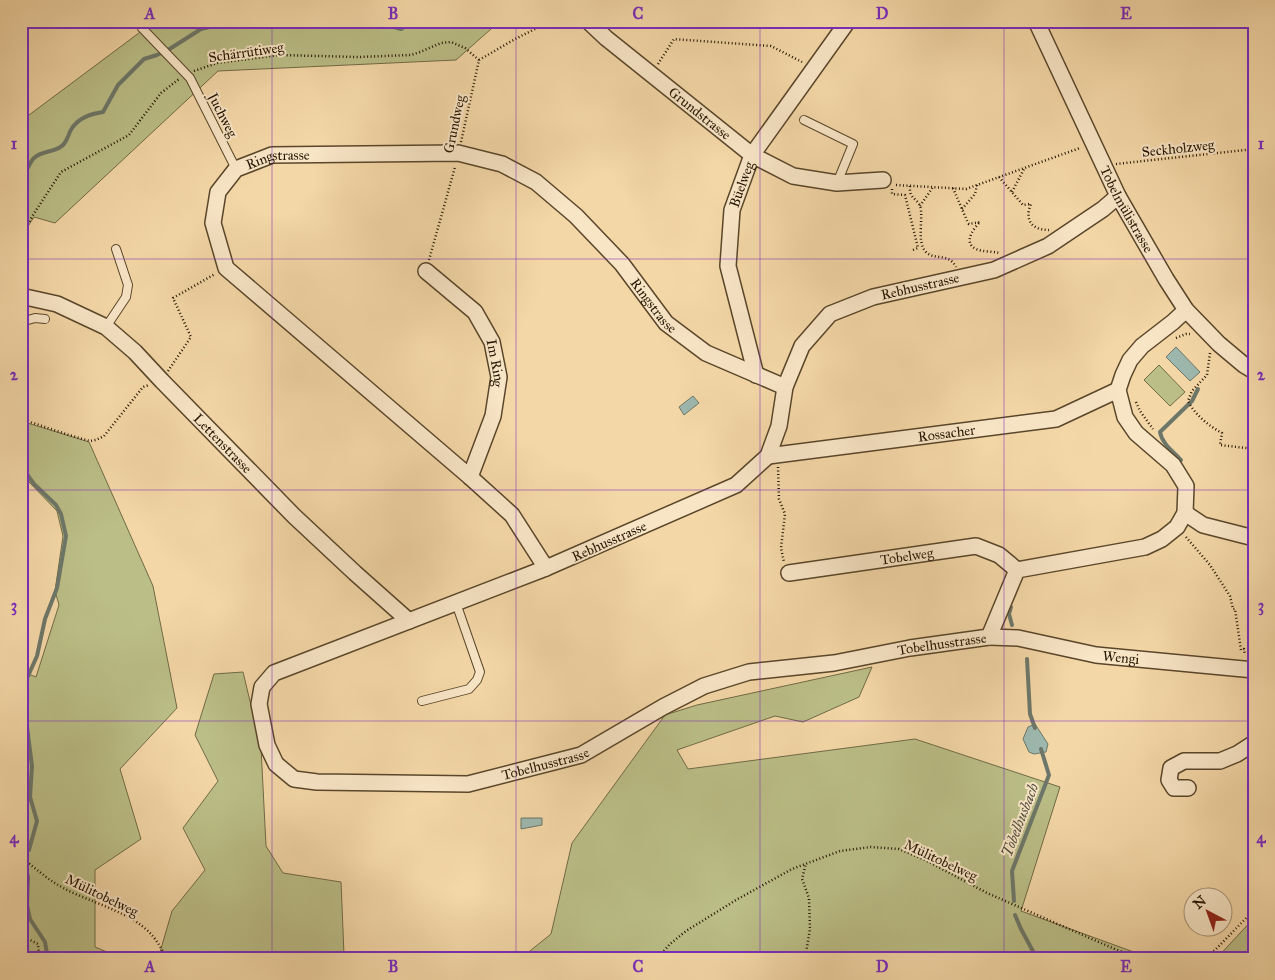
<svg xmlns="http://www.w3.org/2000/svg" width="1275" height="980" viewBox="0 0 1275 980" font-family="'IM FELL Great Primer',serif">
  <rect width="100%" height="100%" fill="#f4d7a7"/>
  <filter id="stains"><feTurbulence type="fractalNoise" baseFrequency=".004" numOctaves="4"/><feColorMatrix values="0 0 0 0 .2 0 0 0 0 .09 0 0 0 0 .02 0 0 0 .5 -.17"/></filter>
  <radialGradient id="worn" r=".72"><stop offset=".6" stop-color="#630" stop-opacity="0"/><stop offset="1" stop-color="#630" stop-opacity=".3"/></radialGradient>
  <!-- green -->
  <g fill="#bbbe87" stroke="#706a44">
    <path d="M155,21H500L456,60L218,71L55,223L34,217L21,237V121Z"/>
    <path d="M1159,365L1185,392L1170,406L1144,380Z"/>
    <path d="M21,421L89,442L153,586L177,708L120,769L141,839L95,870V947L124,959H21V671L36,677L59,605L55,591L63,536L57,511L29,482L21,470Z"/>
    <path d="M872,667L859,697L803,722L775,716L677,750L688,769L915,739L1060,787L1021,911L1153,959H520L551,934L572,843L665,715L697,705Z"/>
    <path d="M243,672L261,747L266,846L283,873L341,882L344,955L346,959H158L172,911L205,870L183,828L218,781L195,735L214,674Z"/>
    <path d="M1254,918V959H1216Z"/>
  </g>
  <!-- water -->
  <g fill="#9db8af" stroke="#6d7769">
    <path d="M1176,347L1200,372L1190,381L1166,357Z"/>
    <path d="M693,396L699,403L684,415L679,407Z"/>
    <path d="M1035,724L1048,744L1046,752L1034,754L1029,752L1023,739L1028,727Z"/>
    <path d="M521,818H542V825L521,829Z"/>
  </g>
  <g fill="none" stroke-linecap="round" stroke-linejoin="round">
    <!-- stream -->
    <g stroke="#6d7769" stroke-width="4">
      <path d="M309,21L313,24H346L351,21"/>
      <path d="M374,21L401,29L413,21"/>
      <path d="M21,178C27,172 29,163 34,158C42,150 55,153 63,145C68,140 68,134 72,128C80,117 91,114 103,112L118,85L144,59L157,55L168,50L201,29L222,24L241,26L259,24L279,26L299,21"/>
      <path d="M1181,460C1174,452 1162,444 1160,432L1192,401L1198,389"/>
      <path d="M21,466L34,484L56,505L61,514L66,536L57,588L45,619L37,656L24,685L25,711L32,766L30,797L37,821L29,850"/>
      <path d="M1011,607L1009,614L1012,625"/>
      <path d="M1027,659L1030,714L1035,728"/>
      <path d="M28,876L27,905L30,919L45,942L47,954L50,959"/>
      <path d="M1014,901L1012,871L1049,775L1041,749"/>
      <path d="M1015,915L1021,929L1035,955V959"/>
    </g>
    <!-- service casing -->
    <g stroke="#59462a" stroke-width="10">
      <g id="service">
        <path d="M142,28L190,78L236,169"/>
        <path d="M804,120L853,144L837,183"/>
        <path d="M21,322L35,318L45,319"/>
        <path d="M106,327L126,297L128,285L116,249"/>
        <path d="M422,701L469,689L477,680L480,672L456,603"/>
      </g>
    </g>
    <!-- minor casing -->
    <g stroke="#59462a" stroke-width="18">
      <g id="minor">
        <path id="s1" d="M588,21L606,38L752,155L793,176L837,183L883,180"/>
        <path id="s2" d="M1036,21L1118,196L1166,279L1186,310L1219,344L1244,365L1254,371"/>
        <path id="s3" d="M1118,196L1103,209L1048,246L994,270L873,297L830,314L802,346L785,387L779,426L768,456L736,485L546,568L274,673L262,687L259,704L267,745L276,764L294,779L317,782L468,784L581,755L663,707L704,686L749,672L834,663L910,648L989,637L1017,570L1145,547L1162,539L1177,527L1185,513L1186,486L1173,465L1136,433L1125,417L1118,390L1123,375L1130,360L1142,346L1173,322L1186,310"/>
        <path id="s4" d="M426,271L475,312L492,342L499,377L493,416L470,477"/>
        <path id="s5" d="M21,296L57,304L106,327L135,352L162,381L294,516L355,573L409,621"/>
        <path id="s6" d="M756,375L728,266L732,210L752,155L848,21"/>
        <path id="s7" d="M768,456L1056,419L1118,390"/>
        <path d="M1185,513L1203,525L1254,538"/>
        <path id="s8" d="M546,568L512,515L470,477L226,268L213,223L218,192L236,169L272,155L458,153L502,164L536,182L576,216L622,264L666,323L706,353L785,387"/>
        <path id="s9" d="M789,573L976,546L999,555L1017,570"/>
        <path id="s10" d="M989,637L1018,638L1096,655L1254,670"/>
        <path d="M1188,788H1174L1169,780L1171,768L1184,761H1220L1237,754L1254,743"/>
      </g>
    </g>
    <!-- path -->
    <g stroke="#251501" stroke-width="2.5" stroke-dasharray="1 2.5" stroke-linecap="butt">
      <path d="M21,24L25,21"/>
      <path d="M658,64L674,39L771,46L802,62"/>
      <path d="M194,71L217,63L279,55L358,57L411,55L420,52L441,43L451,42L465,48L479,60"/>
      <path d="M461,142L479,60L517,38L551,21"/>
      <path d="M1116,164L1254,149"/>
      <path d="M999,177L1023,205L1031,204C1024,220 1032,230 1049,230"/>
      <path d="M896,185L966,189L1080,148"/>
      <path d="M910,186C909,199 916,197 920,206C924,217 916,242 926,252C935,261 948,252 956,267"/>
      <path d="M953,188L968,223L969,224L980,222C973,229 963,243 976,249C982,252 992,251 999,253"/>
      <path d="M892,189V194L905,195L918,248L913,250"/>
      <path d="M1012,192L1024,169"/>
      <path d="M920,206L933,187"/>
      <path d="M962,209L975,194L977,185"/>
      <path d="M21,237L33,215L61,172L129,135L161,93L179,79"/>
      <path d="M429,260L455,167"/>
      <path d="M1176,338L1186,334H1190"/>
      <path d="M1210,353L1207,375L1192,391L1188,401C1195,415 1209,426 1222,433L1220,445L1254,449"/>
      <path d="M168,371L191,337L173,298L215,274"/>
      <path d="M1136,402L1140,411L1153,429"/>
      <path d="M21,419L69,435L90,441L96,440L104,436L143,387L149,385"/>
      <path d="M778,467L779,499L785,514L781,548L784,562"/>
      <path d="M1250,495H1254"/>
      <path d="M1186,537L1210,565L1230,596L1233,609H1235L1241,650L1244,649L1245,655"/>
      <path d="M21,857C35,868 48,880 65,889C90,902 130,912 150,933C157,940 162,950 167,959"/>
      <path d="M21,940L26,938L38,944L39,956L41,959"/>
      <path d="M657,959L670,944L686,931L736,900L792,869L840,851L871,847L899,849L925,860L987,893L1117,950L1144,959"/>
      <path d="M805,959L810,929L809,898L802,879L806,863"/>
      <path d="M1202,959L1215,950L1254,910"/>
    </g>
    <!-- service -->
    <use href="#service" stroke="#f8e5c6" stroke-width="8"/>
    <!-- minor -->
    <use href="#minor" stroke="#f8e5c6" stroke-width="15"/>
  </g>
  <!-- grid -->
  <path fill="none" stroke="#7b2cbf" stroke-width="1" stroke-opacity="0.55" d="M272,21V959M516,21V959M760,21V959M1004,21V959M21,259H1254M21,490H1254M21,721H1254"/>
  <g text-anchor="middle" stroke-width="4" stroke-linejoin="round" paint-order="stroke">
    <!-- street labels -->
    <g font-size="14" fill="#251501" stroke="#f8e5c6">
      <text transform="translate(246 52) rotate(-8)" y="5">Schärrütiweg</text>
      <text dy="5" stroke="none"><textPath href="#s1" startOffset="145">Grundstrasse</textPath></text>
      <text transform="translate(223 115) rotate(63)" y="5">Juchweg</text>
      <text transform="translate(454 124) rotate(-78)" y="5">Grundweg</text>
      <text transform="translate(1178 148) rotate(-6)" y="5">Seckholzweg</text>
      <text dy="5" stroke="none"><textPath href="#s8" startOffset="592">Ringstrasse</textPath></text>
      <text dy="5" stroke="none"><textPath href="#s6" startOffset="196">Büelweg</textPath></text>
      <text dy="5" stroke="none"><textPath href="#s2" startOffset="209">Tobelmülistrasse</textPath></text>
      <text transform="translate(920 286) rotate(-13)" y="5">Rebhusstrasse</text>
      <text dy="5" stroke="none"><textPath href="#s8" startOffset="1028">Ringstrasse</textPath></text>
      <text dy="5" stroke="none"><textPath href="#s4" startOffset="120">Im Ring</textPath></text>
      <text dy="5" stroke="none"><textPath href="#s7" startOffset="180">Rossacher</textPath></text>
      <text dy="5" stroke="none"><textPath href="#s5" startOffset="256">Lettenstrasse</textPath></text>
      <text transform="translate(609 541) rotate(-24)" y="5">Rebhusstrasse</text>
      <text dy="5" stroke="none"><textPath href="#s9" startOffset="119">Tobelweg</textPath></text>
      <text dy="5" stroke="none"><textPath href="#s3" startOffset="1812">Tobelhusstrasse</textPath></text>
      <text dy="5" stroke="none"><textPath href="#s10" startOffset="134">Wengi</textPath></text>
      <text dy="5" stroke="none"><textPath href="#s3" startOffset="1392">Tobelhusstrasse</textPath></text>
      <text transform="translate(941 860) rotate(25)" y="5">Mülitobelweg</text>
      <text transform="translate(102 895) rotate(26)" y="5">Mülitobelweg</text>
    </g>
    <!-- water labels -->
    <g font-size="15" font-style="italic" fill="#4f4e3e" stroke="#f8e5c6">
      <text transform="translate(1020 820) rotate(-69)" y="5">Tobelhusbach</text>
    </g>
  </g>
  <!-- margin -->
  <rect width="1275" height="980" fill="none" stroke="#f4d7a7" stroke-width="55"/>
  <!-- north arrow -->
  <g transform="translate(1208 912) rotate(319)"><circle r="24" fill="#f8e5c6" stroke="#a49277"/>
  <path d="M0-4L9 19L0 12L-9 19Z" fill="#8f2418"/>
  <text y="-8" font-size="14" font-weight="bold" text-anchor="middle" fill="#251501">N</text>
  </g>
  <rect x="28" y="28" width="1220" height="924" fill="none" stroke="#7b2cbf" stroke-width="2"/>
  <g font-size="16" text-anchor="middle" font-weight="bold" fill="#7b2cbf">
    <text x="150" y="19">A</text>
    <text x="393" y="19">B</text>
    <text x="638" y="19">C</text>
    <text x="882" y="19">D</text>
    <text x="1126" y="19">E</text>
    <text x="14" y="149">1</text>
    <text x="1261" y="149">1</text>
    <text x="14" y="380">2</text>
    <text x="1261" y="380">2</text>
    <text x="14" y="611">3</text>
    <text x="1261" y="611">3</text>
    <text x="14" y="843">4</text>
    <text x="1261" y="843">4</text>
    <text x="150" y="972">A</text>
    <text x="393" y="972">B</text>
    <text x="638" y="972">C</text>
    <text x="882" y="972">D</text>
    <text x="1126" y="972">E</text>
  </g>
  <rect width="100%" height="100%" filter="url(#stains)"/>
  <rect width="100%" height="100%" fill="url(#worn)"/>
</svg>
